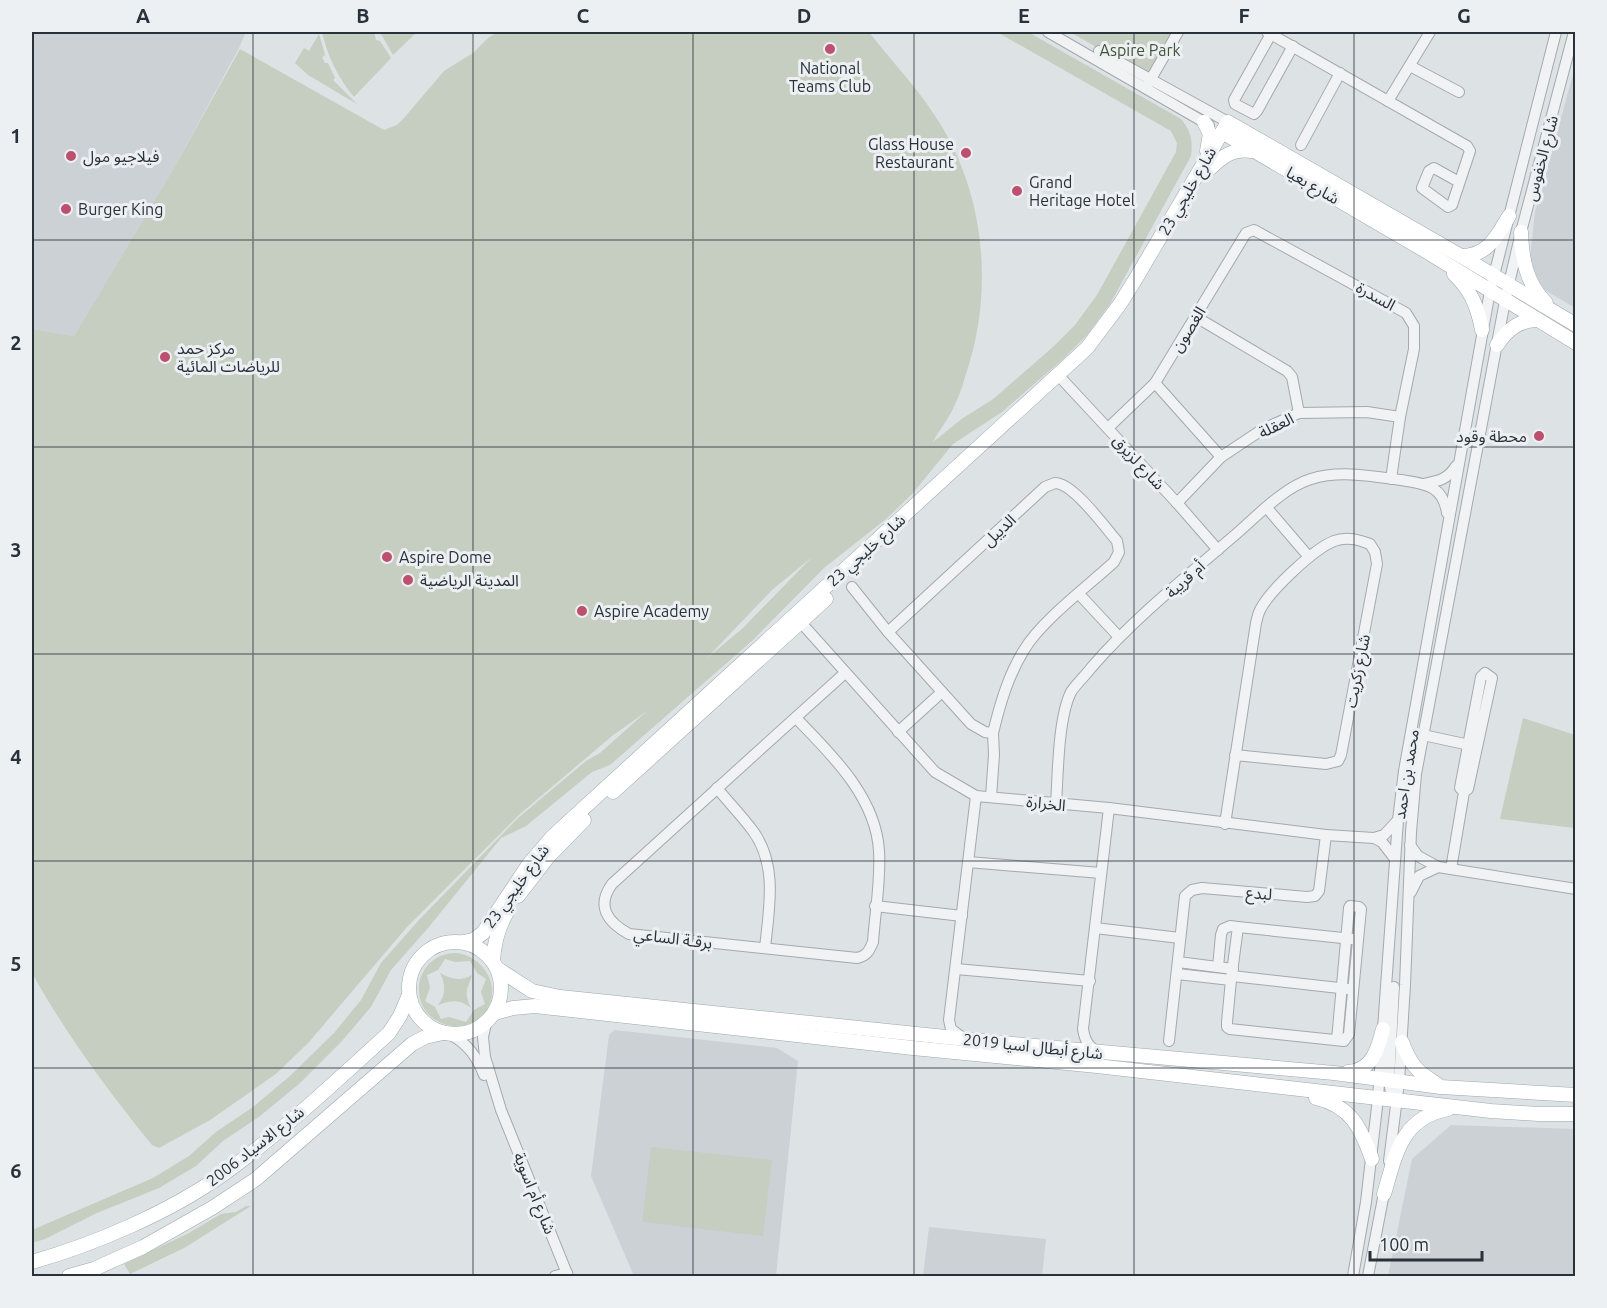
<svg xmlns="http://www.w3.org/2000/svg" width="1607" height="1308" viewBox="0 0 1607 1308" font-family="Ubuntu,'Noto Sans Arabic',sans-serif">
  <rect width="100%" height="100%" fill="#dde2e5"/>
  <!-- built -->
  <g fill="#ccd1d6">
    <path d="M32,32H246L239,48L174,168L74,336L32,329Z"/>
    <path d="M1575,67V308L1540,287L1530,258L1535,212Z"/>
    <path d="M614,1030L777,1048L798,1061L776,1276H634L591,1176L609,1035Z"/>
    <path d="M1451,1125L1575,1129V1276H1388L1412,1159Z"/>
    <path d="M929,1227L1046,1239L1042,1276H923Z"/>
  </g>
  <!-- green -->
  <g fill="#c5cec0" fill-rule="evenodd">
    <path d="M322,32H374L376,40L380,41L391,58L354,97C337,76 328,57 322,32Z"/>
    <path d="M380,32H417L393,55Z"/>
    <path d="M498,32H869C892,62 919,89 939,122C986,197 994,294 965,377C962,389 957,400 952,411C946,422 938,432 933,442L963,418L992,400L1053,347L1075,325L1097,295L1176,152L1177,143L1171,131L997,32H1028L1181,119C1191,131 1193,140 1191,156L1110,304L1087,335L1063,359L1002,412L953,444L912,494L886,519L824,568L753,640L610,765L592,772L526,826L501,838L428,928L391,970L371,1007L342,1041L299,1084L260,1116L223,1141L196,1166L159,1188L97,1213L45,1239L32,1243V1230L153,1178L189,1156L216,1132L253,1107L291,1075L334,1033L361,1000L381,963L419,920L518,818L586,761L600,753L647,711L612,736L520,814L407,927L309,1042L276,1074L210,1120L159,1148L152,1145C108,1091 66,1034 32,973V329L74,336L174,168L240,49L384,130L397,125L404,118L444,71L473,53L488,38ZM812,557L742,629L707,658L772,590Z"/>
    <path d="M1070,32H1175L1149,77Z"/>
    <path d="M319,34L325,55L322,57L325,63H328L335,78L333,80L357,104L308,75L295,63L304,48L309,51Z"/>
    <path d="M1523,718L1575,735V828L1500,819Z"/>
    <path d="M457,953C486,957 505,992 482,1015C475,1023 463,1027 453,1026C405,1020 409,953 457,953ZM445,959L455,962L470,961L477,973L486,979L481,992L485,1004L474,1010L466,1022L449,1017L441,1019L435,1007L425,1001L430,988L427,975L438,970Z"/>
    <path d="M440,973C451,979 460,982 472,975C468,989 463,991 471,1008C460,999 451,1000 438,1005C446,995 446,985 440,973Z"/>
    <path d="M651,1147L772,1160L763,1236L642,1222Z"/>
    <path d="M246,1206H251L184,1248L130,1274L124,1264L189,1233L221,1214L236,1212Z"/>
  </g>
  <g fill="none" stroke-linecap="round" stroke-linejoin="round">
    <!-- minor casing -->
    <g stroke="#a3a9ae" stroke-width="12">
      <g id="minor">
        <path d="M1048,32L1209,125"/>
        <path d="M1267,32L1467,146L1470,151L1452,205L1448,207L1422,188L1429,171L1434,168L1459,182"/>
        <path d="M1271,34L1234,100L1235,104L1254,114L1257,111L1293,46"/>
        <path d="M1099,51L1228,122"/>
        <path d="M1410,66L1459,92"/>
        <path d="M1148,84L1178,32"/>
        <path d="M1388,101L1430,32"/>
        <path d="M1301,145L1340,73"/>
        <path d="M1196,317L1287,371L1292,377L1299,413"/>
        <path d="M1059,376L1177,503L1218,550"/>
        <path d="M1155,383L1221,457"/>
        <path d="M1108,428L1155,383L1246,233L1254,230L1406,313L1414,326V349L1400,417L1391,479"/>
        <path d="M1055,483C1073,483 1104,526 1117,541L1119,552L1114,562C1088,586 1041,621 1024,650C1008,676 1000,704 993,733L985,732L971,724L888,632L1045,487Z"/>
        <path d="M1424,484C1439,481 1448,479 1456,466"/>
        <path d="M1177,503L1221,457L1263,429L1299,413L1367,412L1400,417"/>
        <path d="M1267,508L1309,557"/>
        <path d="M852,587L888,632"/>
        <path d="M1079,594L1119,637"/>
        <path d="M796,617L935,772L976,796L1109,808L1326,835L1374,838L1384,835L1398,820"/>
        <path d="M796,718C831,754 876,797 879,851C881,881 875,912 873,942C869,951 867,956 857,958L629,934C607,922 596,906 612,884C690,813 767,743 845,673"/>
        <path d="M898,732L942,692"/>
        <path d="M1423,735L1474,746"/>
        <path d="M717,788C729,803 742,816 753,831C778,865 769,909 765,948"/>
        <path d="M991,797L994,755L993,733"/>
        <path d="M1056,804C1058,774 1058,718 1071,692C1076,684 1085,676 1091,668C1132,620 1187,576 1235,535C1256,517 1284,487 1311,479C1339,470 1372,476 1401,480C1425,484 1443,485 1447,513"/>
        <path d="M1225,824L1256,623C1257,619 1258,614 1260,610C1270,590 1314,549 1334,541C1347,536 1359,540 1370,544L1375,552L1377,564L1341,755L1338,761L1326,764L1235,755"/>
        <path d="M1374,838L1382,842L1395,859"/>
        <path d="M1410,845L1418,856L1438,867L1576,889"/>
        <path d="M968,862L1101,873"/>
        <path d="M1451,869L1464,792L1468,789L1492,678L1485,673L1481,677L1460,788L1464,792"/>
        <path d="M1411,892L1419,876L1438,867"/>
        <path d="M875,906L962,916"/>
        <path d="M1095,928L1180,938"/>
        <path d="M1178,962L1233,969"/>
        <path d="M1218,967L1221,935L1223,929L1230,926L1238,927"/>
        <path d="M956,969L1090,981"/>
        <path d="M1177,974L1231,980L1227,1022V1027L1230,1029L1344,1041L1349,1034L1361,909L1359,907L1350,906L1349,908L1337,1040"/>
        <path d="M1232,976L1348,989"/>
        <path d="M1231,980L1238,927L1352,939"/>
        <path d="M1394,987L1389,1081L1391,1093L1397,1100"/>
        <path d="M486,1024L483,1037L485,1057L501,1110L568,1276"/>
        <path d="M451,1035C468,1044 477,1057 484,1075"/>
        <path d="M963,1038L951,1029L949,1020L976,796"/>
        <path d="M1169,1041L1185,896L1192,890L1202,888L1307,897L1315,896L1319,891L1326,835"/>
        <path d="M1098,1052C1088,1046 1085,1041 1083,1029L1109,808"/>
        <path d="M1389,1161L1399,1082L1405,985L1411,832L1416,774L1505,301L1521,232L1574,32"/>
        <path d="M555,1276L567,1273"/>
        <path d="M1353,1276L1366,1202L1378,1098L1398,820L1404,771L1490,291L1556,32"/>
        <path d="M1368,1276L1385,1188"/>
      </g>
    </g>
    <!-- major casing -->
    <g stroke="#9ea7af" stroke-width="15">
      <g id="major">
        <path d="M1204,122L1210,134L1207,151"/>
        <path d="M1222,132L1424,250L1576,343"/>
        <path d="M1208,170C1222,157 1232,148 1252,151"/>
        <path d="M1521,232C1522,259 1526,283 1546,303"/>
        <path d="M1461,256C1488,256 1497,236 1509,216"/>
        <path d="M1454,274C1471,290 1478,308 1482,330"/>
        <path d="M1497,345C1507,330 1518,321 1536,320"/>
        <path d="M613,792L826,599"/>
        <path d="M518,896L548,857L584,820"/>
        <circle cx="455" cy="988" r="46"/>
        <path d="M463,942L473,940L483,933L529,864L552,837L1087,348L1120,304L1135,280L1228,122L1461,256L1576,325"/>
        <path d="M493,961C494,942 498,928 507,912"/>
        <path d="M498,969L532,991L560,997L1013,1044L1334,1073L1441,1087L1576,1095"/>
        <path d="M495,1013L513,1008L535,1006L913,1048L1097,1066L1491,1111L1538,1114H1576"/>
        <path d="M1402,1042C1410,1064 1417,1072 1437,1084"/>
        <path d="M1348,1072C1372,1071 1378,1049 1383,1029"/>
        <path d="M1316,1098C1351,1106 1361,1128 1372,1159"/>
        <path d="M1384,1194C1396,1154 1401,1118 1448,1109"/>
        <path d="M32,1262C95,1244 168,1213 222,1175C281,1133 335,1082 389,1033L400,1016L409,995"/>
        <path d="M69,1276L94,1269L143,1247L212,1208L256,1179L412,1044L425,1037L443,1033"/>
      </g>
    </g>
    <!-- minor -->
    <use href="#minor" stroke="#f0f2f4" stroke-width="10"/>
    <!-- major -->
    <use href="#major" stroke="#fff" stroke-width="14"/>
  </g>
  <!-- grid -->
  <path fill="none" stroke="#29313a" stroke-width="1.5" stroke-opacity="0.55" d="M253,32V1276M473,32V1276M693,32V1276M914,32V1276M1134,32V1276M1354,32V1276M32,240H1576M32,447H1576M32,654H1576M32,861H1576M32,1068H1576"/>
  <!-- markers -->
  <g fill="#bd506f" stroke="#ecf0f3" stroke-width="2">
    <circle cx="830" cy="49" r="6"/>
    <circle cx="966" cy="153" r="6"/>
    <circle cx="71" cy="156" r="6"/>
    <circle cx="1017" cy="191" r="6"/>
    <circle cx="66" cy="209" r="6"/>
    <circle cx="165" cy="357" r="6"/>
    <circle cx="1539" cy="436" r="6"/>
    <circle cx="387" cy="557" r="6"/>
    <circle cx="408" cy="580" r="6"/>
    <circle cx="582" cy="611" r="6"/>
  </g>
  <g text-anchor="middle" stroke-width="6" stroke-linejoin="round" paint-order="stroke">
    <!-- park labels -->
    <g font-size="16" fill="#415438" stroke="#ecf0f3">
      <text x="1140" y="56">Aspire Park</text>
    </g>
    <!-- poi labels -->
    <g font-size="16" fill="#29313a" stroke="#ecf0f3" text-anchor="start">
      <text x="830" y="74" text-anchor="middle">National<tspan x="830" dy="18">Teams Club</tspan></text>
      <text x="954" y="150" text-anchor="end">Glass House<tspan x="954" dy="18">Restaurant</tspan></text>
      <text x="83" y="162">فيلاجيو مول</text>
      <text x="1029" y="188">Grand<tspan x="1029" dy="18">Heritage Hotel</tspan></text>
      <text x="78" y="215">Burger King</text>
      <text x="177" y="354">مركز حمد<tspan x="177" dy="18">للرياضات المائية</tspan></text>
      <text x="1527" y="442" text-anchor="end">محطة وقود</text>
      <text x="399" y="563">Aspire Dome</text>
      <text x="420" y="586">المدينة الرياضية</text>
      <text x="594" y="617">Aspire Academy</text>
    </g>
    <!-- street labels -->
    <g font-size="16" fill="#29313a" stroke="#ecf0f3">
      <text transform="translate(1541 158) rotate(-75)" y="6">شارع الخفوس</text>
      <text transform="translate(1313 185) rotate(30)" y="6">شارع بعيا</text>
      <text transform="translate(1187 191) rotate(-60)" y="6">شارع خليجي 23</text>
      <text transform="translate(1376 296) rotate(29)" y="6">السدرة</text>
      <text transform="translate(1188 329) rotate(-58)" y="6">الغصون</text>
      <text transform="translate(1276 425) rotate(-26)" y="6">العقلة</text>
      <text transform="translate(1139 462) rotate(47)" y="6">شارع لزيرق</text>
      <text transform="translate(999 530) rotate(-43)" y="6">الديبل</text>
      <text transform="translate(866 550) rotate(-42)" y="6">شارع خليجي 23</text>
      <text transform="translate(1185 579) rotate(-42)" y="6">أم قريبة</text>
      <text transform="translate(1357 671) rotate(-79)" y="6">شارع زكريت</text>
      <text transform="translate(1406 774) rotate(-81)" y="6">محمد بن احمد</text>
      <text transform="translate(1046 803) rotate(6)" y="6">الخرارة</text>
      <text transform="translate(516 886) rotate(-54)" y="6">شارع خليجي 23</text>
      <text transform="translate(1259 893) rotate(5)" y="6">لبدع</text>
      <text transform="translate(673 938) rotate(7)" y="6">برقـة الساعي</text>
      <text transform="translate(1033 1046) rotate(6)" y="6">شارع أبطال اسيا 2019</text>
      <text transform="translate(255 1146) rotate(-38)" y="6">شارع الاسياد 2006</text>
      <text transform="translate(535 1193) rotate(68)" y="6">شارع أم اسوية</text>
    </g>
  </g>
  <!-- border -->
  <rect width="1607" height="1308" fill="none" stroke="#ecf0f3" stroke-width="66"/>
  <!-- scale -->
  <path d="M1370 1251v9h112v-9" fill="none" stroke="#29313a" stroke-width="3"/>
  <text x="1379" y="1251" font-size="18" fill="#29313a" stroke="#ecf0f3" stroke-width="4.5" paint-order="stroke">100 m</text>
  <rect x="33" y="33" width="1541" height="1242" fill="none" stroke="#29313a" stroke-width="2"/>
  <g font-size="20" text-anchor="middle" font-weight="bold" fill="#29313a">
    <text x="143" y="23">A</text>
    <text x="363" y="23">B</text>
    <text x="583" y="23">C</text>
    <text x="804" y="23">D</text>
    <text x="1024" y="23">E</text>
    <text x="1244" y="23">F</text>
    <text x="1464" y="23">G</text>
    <text x="16" y="143">1</text>
    <text x="16" y="350">2</text>
    <text x="16" y="557">3</text>
    <text x="16" y="764">4</text>
    <text x="16" y="971">5</text>
    <text x="16" y="1178">6</text>
  </g>
</svg>
